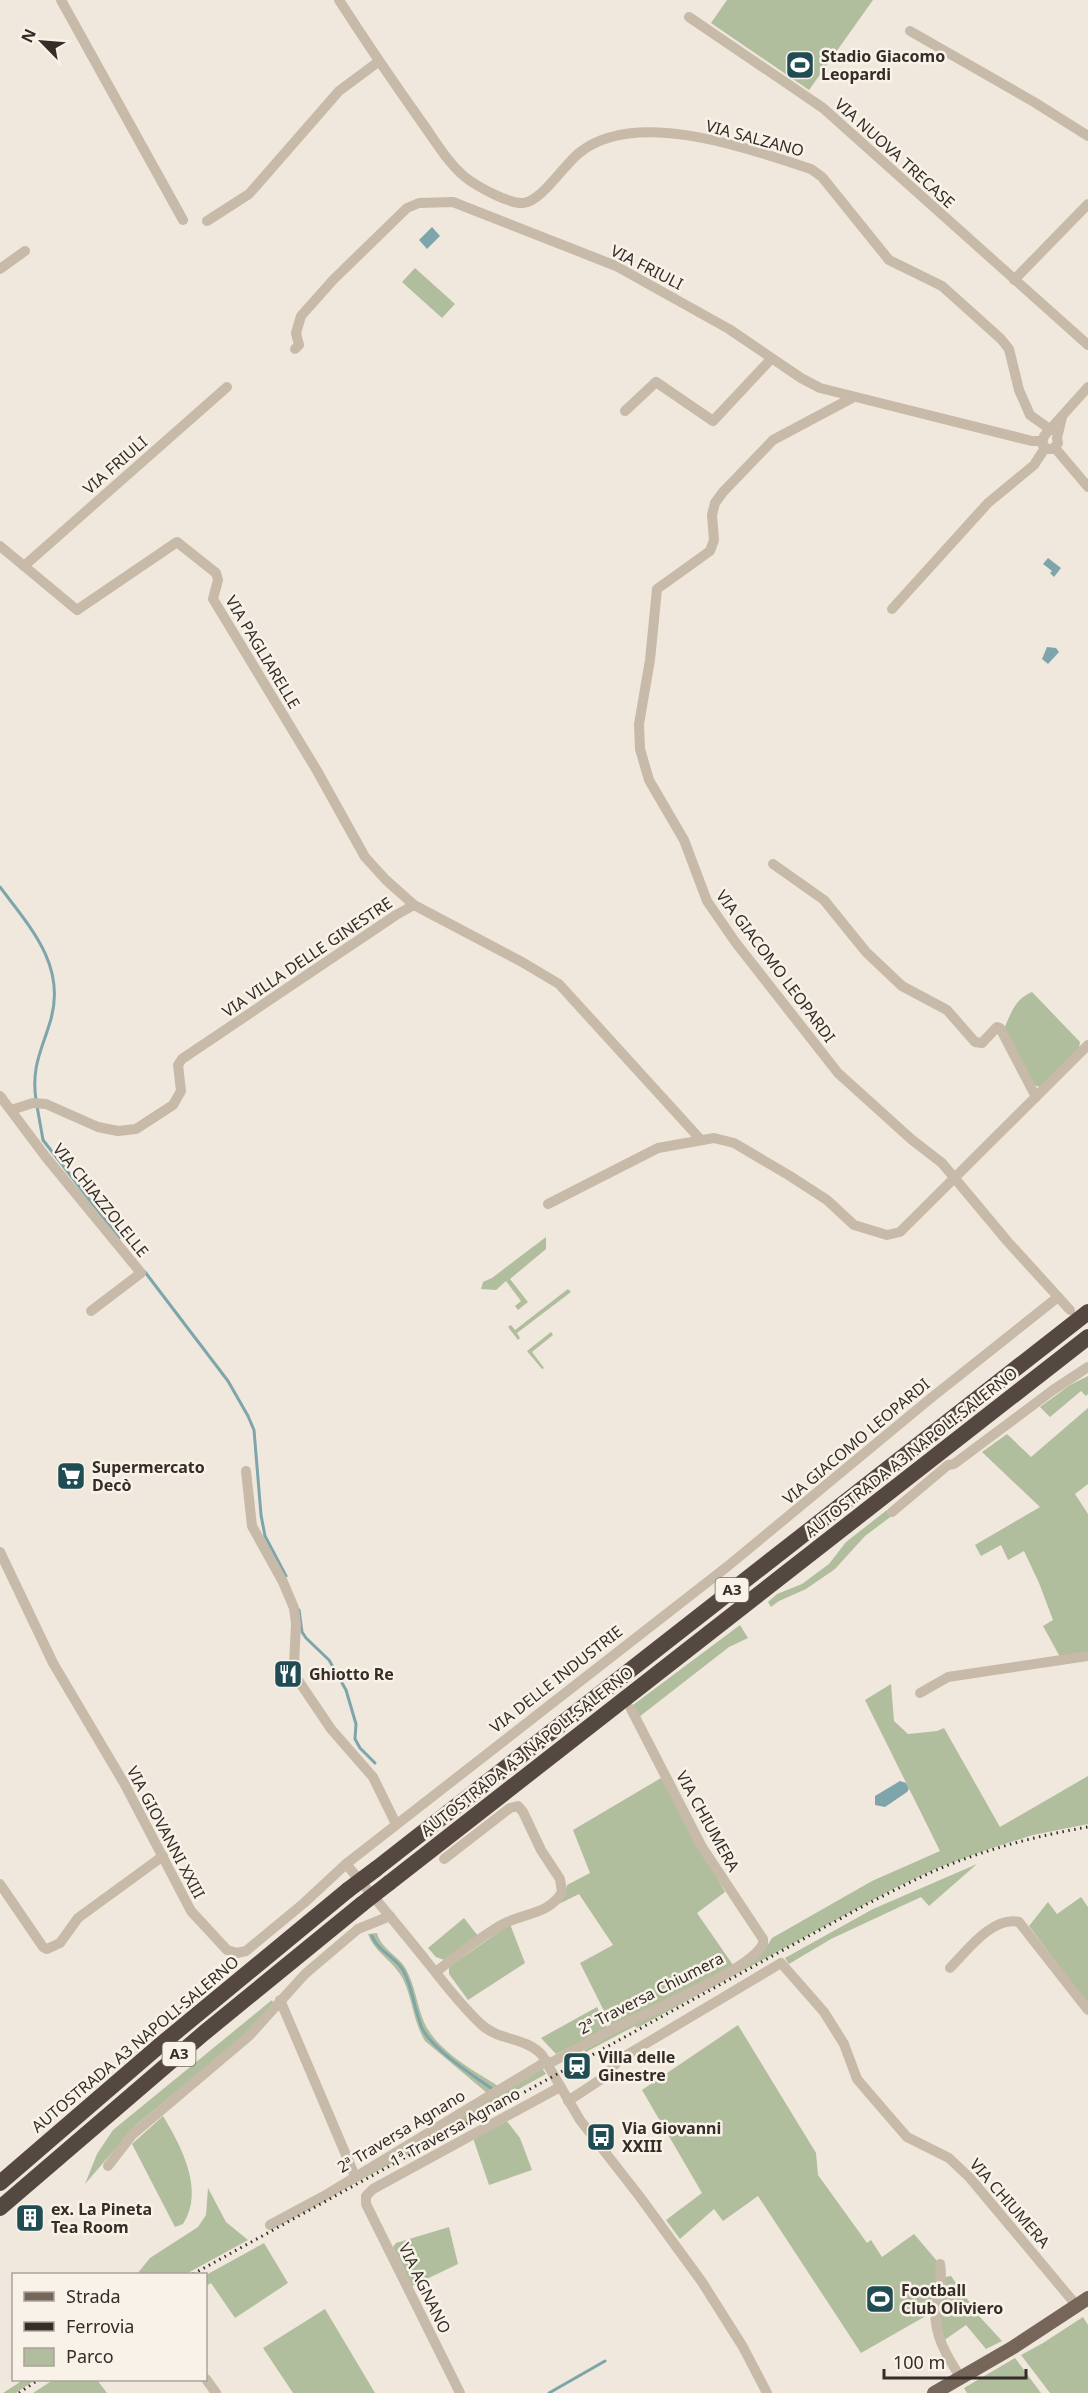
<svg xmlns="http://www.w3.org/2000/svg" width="1088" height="2393" viewBox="0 0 1088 2393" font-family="'Noto Sans',sans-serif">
  <rect width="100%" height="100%" fill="#f0e8dc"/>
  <!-- green -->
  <g fill="#b0be9d">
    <path d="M727,0H873L809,90L711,23Z"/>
    <path d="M415,268L455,304L442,318L402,282Z"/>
    <path d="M1032,992L1080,1042L1079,1048L1040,1087L1034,1085L1004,1029C1011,1013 1015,999 1032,992Z"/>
    <path d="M546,1237V1249L510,1279L528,1302L518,1310L515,1306L521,1301L506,1281L496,1290L481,1289L483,1282L492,1278Z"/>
    <path d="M568,1289L571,1292L517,1333L520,1338L518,1340L508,1327L511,1325L515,1330Z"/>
    <path d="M551,1332L553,1335L532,1352L544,1368L542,1369L527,1351Z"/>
    <path d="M1088,1376V1394L1086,1396L1081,1391L1050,1417L1040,1407L1070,1385Z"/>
    <path d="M1088,1408V1484L1075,1494L1088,1514V1653L1060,1657L1043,1626L1053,1620L1039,1583L1024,1551L1008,1560L1001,1545L981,1556L975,1545L1040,1507L982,1452L1007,1434L1031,1457Z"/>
    <path d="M887,1510L893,1515L865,1536L835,1569L806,1589L779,1601L771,1607L768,1602L777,1594L802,1584L829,1564L846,1542Z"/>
    <path d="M740,1625L748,1638L729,1647L639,1717L633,1705Z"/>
    <path d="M891,1684L894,1721L908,1734L937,1731L944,1728L1000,1827L1088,1776V1824L1033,1835L992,1848L940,1867L895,1888L637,2028L635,2026L586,2052L584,2050L766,1948L772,1938L872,1881L940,1851L865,1700Z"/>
    <path d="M661,1778L725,1892L697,1913L733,1965L705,1982L612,2027L580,1963L613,1945L579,1894L559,1904L565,1895L567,1885L590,1873L573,1830Z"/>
    <path d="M977,1864L929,1906L921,1897L831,1939L789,1964L785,1958L873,1909Z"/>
    <path d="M1081,1897L1088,1907V2004L1029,1926L1048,1902L1057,1914Z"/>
    <path d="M464,1918L478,1936L444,1960L436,1957L428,1948Z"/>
    <path d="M510,1924L525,1963L468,2000L449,1974V1967Z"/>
    <path d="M377,1933C381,1949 398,1955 406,1969C415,1986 417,2005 424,2022C437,2051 473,2070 498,2086L487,2093L425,2041C412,2020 412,1992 400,1974C390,1959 374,1951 368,1934Z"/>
    <path d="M272,2000L273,2003L243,2036L136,2125L85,2184L97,2154L113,2130Z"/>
    <path d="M597,2007L608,2029L556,2054L541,2038Z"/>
    <path d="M738,2025L816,2153L818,2175L867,2243L871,2240L882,2257L914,2234L937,2261L939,2279L931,2313L861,2353L758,2196L723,2221L714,2209L680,2239L666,2220L702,2193L642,2090Z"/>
    <path d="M542,2068L546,2074L481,2110L482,2114L337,2193Z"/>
    <path d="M163,2116C181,2146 205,2190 183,2224L175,2227L132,2144Z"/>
    <path d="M506,2120L520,2138L532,2170L489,2185L473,2138Z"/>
    <path d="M208,2188L226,2222L248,2240L186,2274H137L150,2258L198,2227L206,2215Z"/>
    <path d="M449,2227L458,2264L412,2286L393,2247L396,2243Z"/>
    <path d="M264,2243L288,2283L235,2318L211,2283L206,2286V2275Z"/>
    <path d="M951,2276L979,2316L1002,2341L986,2349L966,2325L943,2341L939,2309L945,2277Z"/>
    <path d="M325,2309L375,2393H293L263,2348Z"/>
    <path d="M1083,2317L1088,2325V2393H1050L1021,2355L1043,2343Z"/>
    <path d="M1015,2358L1041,2393H967L964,2388Z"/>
    <path d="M23,2380H35L16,2393H3Z"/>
    <path d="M53,2380H97L107,2393H33Z"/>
  </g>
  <!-- water -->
  <g fill="#7da5ab">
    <path d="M432,227L440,236L427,249L419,240Z"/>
    <path d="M1048,558L1061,568L1054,577L1050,573L1052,571L1043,564Z"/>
    <path d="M1047,647L1056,648L1059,652L1048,664L1042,659Z"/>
    <path d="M900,1781L906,1783L909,1789L907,1792L885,1807L875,1805V1796Z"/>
  </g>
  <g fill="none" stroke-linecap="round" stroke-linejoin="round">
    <!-- stream -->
    <g stroke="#7da5ab" stroke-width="3">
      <path d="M0,887C30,927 66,965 51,1019C42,1050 31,1066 36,1100"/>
      <path d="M37,1106L43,1140L119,1238"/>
      <path d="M145,1272L228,1381L248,1416L254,1430L261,1515L265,1536L286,1576"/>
      <path d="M299,1610L302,1632L306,1638L329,1660L346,1690L356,1724L355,1739L360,1748L375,1763"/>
      <path d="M372,1936C378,1951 395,1957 403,1970C413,1988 414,2009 422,2028C431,2048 472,2075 491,2088"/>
      <path d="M549,2393L605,2361"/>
    </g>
    <!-- minor -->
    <g stroke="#c8baa9" stroke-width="10">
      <path d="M61,0L183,220"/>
      <path d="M339,0C366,42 394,83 423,124C436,142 448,163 465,177C476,186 509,204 523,203C541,202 563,166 579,153C636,107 749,149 811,169L822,177L889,260L942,286L1001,339L1009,349L1019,390L1030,415L1051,430"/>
      <path d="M689,17L823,108L1088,345"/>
      <path d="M910,31L1034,102L1088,136"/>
      <path d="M207,221L249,194L339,91L378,62"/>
      <path d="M0,269L25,251"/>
      <path d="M1014,280L1088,204"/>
      <path d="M295,349L299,345L296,333L301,316L333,280L407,208L419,203L453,202L616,266L729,329L801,378L820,388L1032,441H1042"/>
      <path d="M852,398L773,440L723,492L715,503L712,515L714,540L710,551L657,589L650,660L639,724L640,749L649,780L684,840L707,901L736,943L838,1073L911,1139L942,1163L1008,1242L1070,1310"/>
      <path d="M625,411L656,382L713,421L771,359"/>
      <path d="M1062,417L1057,438L1058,443L1053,449H1047L1042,444L1044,436L1088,387"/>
      <path d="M1055,448L1088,487"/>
      <path d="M0,546L77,610L177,542L216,573L218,580L213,599L316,769L365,857L386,880L414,905L522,962L559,984L701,1140"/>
      <path d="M24,566L227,387"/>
      <path d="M892,609L988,503L1034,465L1045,448"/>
      <path d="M773,864L824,900L866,952L902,986L947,1010L975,1042L982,1043L997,1027L1000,1028L1036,1097"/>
      <path d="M0,1096L45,1156L141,1273L91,1311"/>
      <path d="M11,1110L33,1103L46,1104L98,1127L118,1131L136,1129L173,1105L181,1091L178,1065L182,1059L396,915L414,905"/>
      <path d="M548,1204L658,1148L714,1138L734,1143L790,1176L827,1200L854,1225L887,1235L900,1232L1088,1045"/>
      <path d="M246,1471L252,1526L283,1582L294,1608L296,1624L294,1665L296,1677L331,1729L373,1777L396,1824"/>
      <path d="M892,1512L948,1465L954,1464L1053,1390L1088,1367"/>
      <path d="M0,1552L53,1663L124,1783L191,1911L227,1950L237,1953L246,1951L304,1903L346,1864L728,1566L931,1398L1058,1297"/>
      <path d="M920,1693L948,1677L1088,1656"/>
      <path d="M346,1864C373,1896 401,1929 428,1963C445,1984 462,2007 482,2025C499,2041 526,2037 542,2055L580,2120L640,2197L702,2282L743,2347L767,2393"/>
      <path d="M0,1884L43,1947L47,1949L60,1943L78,1918L163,1856"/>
      <path d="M950,1968C967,1951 992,1916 1019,1922L1088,2010"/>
      <path d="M436,1972C457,1955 478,1939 501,1925C522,1913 549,1915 562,1892L560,1879L541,1850L523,1812L518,1806L510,1808L444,1859"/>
      <path d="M280,2000L355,2176"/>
      <path d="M548,2064C570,2053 591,2040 613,2029C643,2014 750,1971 763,1944V1939L702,1847L631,1709"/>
      <path d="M568,2101L603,2078L620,2059L781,1963L824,2012L844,2044L857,2079L887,2114L907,2137L949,2158L970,2178L1077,2306"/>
      <path d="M108,2166L132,2135L249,2036L305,1974L358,1929L390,1916"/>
      <path d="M270,2225L324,2196L547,2061"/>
      <path d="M940,2264C943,2279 938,2292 936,2306C932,2332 947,2357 961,2378"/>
      <path d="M206,2379L216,2393"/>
      <path d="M460,2393L366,2204V2196L373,2189L560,2087"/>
    </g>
    <!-- major -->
    <path stroke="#76665a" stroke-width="14" d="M934,2393L1012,2348L1088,2298"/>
    <!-- highway -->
    <g stroke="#554840" stroke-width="16">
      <path d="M376,1869L1088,1312"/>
      <path d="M389,1883L1088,1337"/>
      <path d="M0,2183L159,2046L348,1890"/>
      <path d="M0,2208L204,2033L362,1904"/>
    </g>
    <!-- rail -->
    <g stroke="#352d28" stroke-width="3" stroke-dasharray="1.5 4.5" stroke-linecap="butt">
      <path d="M193,2274L867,1904C893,1891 919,1877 946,1866C991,1848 1040,1835 1088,1827"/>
      <path d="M19,2393L38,2380"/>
    </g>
    <!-- highway-bridge -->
    <g stroke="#554840" stroke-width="16">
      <path d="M348,1890L376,1869"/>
      <path d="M362,1904L389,1883"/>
    </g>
  </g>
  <!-- icons -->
  <defs>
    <g id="stadium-square" transform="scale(1.5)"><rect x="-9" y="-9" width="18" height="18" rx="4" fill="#204c54" stroke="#f8f2e8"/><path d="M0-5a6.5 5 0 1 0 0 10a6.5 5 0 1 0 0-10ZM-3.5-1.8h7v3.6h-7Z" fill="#fff"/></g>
    <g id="supermarket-square" transform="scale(1.5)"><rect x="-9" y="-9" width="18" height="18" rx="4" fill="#204c54" stroke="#f8f2e8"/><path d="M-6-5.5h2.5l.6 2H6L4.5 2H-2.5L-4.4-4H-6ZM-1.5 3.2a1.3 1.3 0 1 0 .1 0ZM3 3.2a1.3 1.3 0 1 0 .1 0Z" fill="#fff"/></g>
    <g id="restaurant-square" transform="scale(1.5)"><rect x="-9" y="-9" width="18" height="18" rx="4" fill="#204c54" stroke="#f8f2e8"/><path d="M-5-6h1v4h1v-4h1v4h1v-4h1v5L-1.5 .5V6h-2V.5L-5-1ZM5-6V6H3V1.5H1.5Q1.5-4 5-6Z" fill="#fff"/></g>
    <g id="station-square" transform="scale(1.5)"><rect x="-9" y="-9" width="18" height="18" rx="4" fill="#204c54" stroke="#f8f2e8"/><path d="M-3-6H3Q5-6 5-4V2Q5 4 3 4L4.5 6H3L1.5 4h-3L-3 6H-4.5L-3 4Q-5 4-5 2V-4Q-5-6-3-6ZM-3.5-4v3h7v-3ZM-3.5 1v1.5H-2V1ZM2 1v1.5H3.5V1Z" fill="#fff"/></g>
    <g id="bus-square" transform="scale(1.5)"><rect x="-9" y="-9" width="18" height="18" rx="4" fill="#204c54" stroke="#f8f2e8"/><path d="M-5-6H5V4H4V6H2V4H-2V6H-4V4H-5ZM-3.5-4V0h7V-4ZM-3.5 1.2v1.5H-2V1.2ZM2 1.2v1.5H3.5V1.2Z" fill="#fff"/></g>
    <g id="building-square" transform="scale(1.5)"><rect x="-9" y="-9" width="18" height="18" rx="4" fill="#204c54" stroke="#f8f2e8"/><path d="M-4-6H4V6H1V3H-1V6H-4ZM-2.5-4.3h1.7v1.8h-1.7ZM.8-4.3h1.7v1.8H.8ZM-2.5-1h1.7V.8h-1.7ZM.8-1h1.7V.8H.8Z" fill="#fff"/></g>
  </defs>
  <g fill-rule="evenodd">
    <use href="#stadium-square" x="800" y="65"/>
    <use href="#supermarket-square" x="71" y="1476"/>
    <use href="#restaurant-square" x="288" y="1674"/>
    <use href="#station-square" x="577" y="2066"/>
    <use href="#bus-square" x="601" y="2137"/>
    <use href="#building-square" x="30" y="2218"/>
    <use href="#stadium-square" x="880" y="2299"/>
  </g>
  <g text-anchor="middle" stroke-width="5" stroke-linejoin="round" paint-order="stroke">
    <!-- shield labels -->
    <g fill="#f8f2e8" stroke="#706862" stroke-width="1.5">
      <rect x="715.5" y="1578" width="33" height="24" rx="4.5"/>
      <rect x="162.5" y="2042" width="33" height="24" rx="4.5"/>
    </g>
    <g font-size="15" font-weight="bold" fill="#352d28">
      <text x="732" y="1595">A3</text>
      <text x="179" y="2059">A3</text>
    </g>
    <!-- poi labels -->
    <g font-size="16" font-weight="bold" fill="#352d28" stroke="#f8f2e8" text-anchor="start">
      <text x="821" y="62">Stadio Giacomo<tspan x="821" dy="18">Leopardi</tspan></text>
      <text x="92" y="1473">Supermercato<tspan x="92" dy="18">Decò</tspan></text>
      <text x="309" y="1680">Ghiotto Re</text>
      <text x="598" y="2063">Villa delle<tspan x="598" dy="18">Ginestre</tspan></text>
      <text x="622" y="2134">Via Giovanni<tspan x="622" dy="18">XXIII</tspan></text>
      <text x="51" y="2215">ex. La Pineta<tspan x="51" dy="18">Tea Room</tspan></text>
      <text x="901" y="2296">Football<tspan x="901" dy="18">Club Oliviero</tspan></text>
    </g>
    <!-- street labels -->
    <g font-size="16" fill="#352d28" stroke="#f8f2e8">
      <text transform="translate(755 138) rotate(15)" y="6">VIA SALZANO</text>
      <text transform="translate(895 153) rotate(42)" y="6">VIA NUOVA TRECASE</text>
      <text transform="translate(647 267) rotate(27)" y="6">VIA FRIULI</text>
      <text transform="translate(115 465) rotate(-41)" y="6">VIA FRIULI</text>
      <text transform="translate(263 652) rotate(59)" y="6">VIA PAGLIARELLE</text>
      <text transform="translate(307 957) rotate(-34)" y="6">VIA VILLA DELLE GINESTRE</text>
      <text transform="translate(776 966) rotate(53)" y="6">VIA GIACOMO LEOPARDI</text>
      <text transform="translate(101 1200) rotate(51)" y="6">VIA CHIAZZOLELLE</text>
      <text transform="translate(856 1441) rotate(-40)" y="6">VIA GIACOMO LEOPARDI</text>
      <text transform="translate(911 1452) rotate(-38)" y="6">AUTOSTRADA A3 NAPOLI-SALERNO</text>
      <text transform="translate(556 1679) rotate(-38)" y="6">VIA DELLE INDUSTRIE</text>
      <text transform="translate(527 1751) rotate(-38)" y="6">AUTOSTRADA A3 NAPOLI-SALERNO</text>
      <text transform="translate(708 1821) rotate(61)" y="6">VIA CHIUMERA</text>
      <text transform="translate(166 1832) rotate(62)" y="6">VIA GIOVANNI XXIII</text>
      <text transform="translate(651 1993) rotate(-27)" y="6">2ª Traversa Chiumera</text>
      <text transform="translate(135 2044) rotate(-40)" y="6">AUTOSTRADA A3 NAPOLI-SALERNO</text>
      <text transform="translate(455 2127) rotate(-29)" y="6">1ª Traversa Agnano</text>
      <text transform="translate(401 2131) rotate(-31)" y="6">2ª Traversa Agnano</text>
      <text transform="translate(1010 2203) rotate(49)" y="6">VIA CHIUMERA</text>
      <text transform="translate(425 2288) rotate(64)" y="6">VIA AGNANO</text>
    </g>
  </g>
  <!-- legend -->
  <rect x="12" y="2273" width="195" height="108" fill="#f8f2e8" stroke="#aaa39b" stroke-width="1.5"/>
  <rect x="24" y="2292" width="30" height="9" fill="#76665a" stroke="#aaa39b" stroke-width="1.5"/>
  <text x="66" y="2303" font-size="18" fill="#352d28">Strada</text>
  <rect x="24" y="2322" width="30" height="9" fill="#352d28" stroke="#aaa39b" stroke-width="1.5"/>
  <text x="66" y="2333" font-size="18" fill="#352d28">Ferrovia</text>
  <rect x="24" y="2348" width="30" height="18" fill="#b0be9d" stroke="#aaa39b" stroke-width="1.5"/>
  <text x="66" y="2363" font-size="18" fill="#352d28">Parco</text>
  <!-- north arrow -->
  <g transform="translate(42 42) rotate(295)" stroke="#f8f2e8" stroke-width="4.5" paint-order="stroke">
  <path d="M0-4.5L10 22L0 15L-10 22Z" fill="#352d28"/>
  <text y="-9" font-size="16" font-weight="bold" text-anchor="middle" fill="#352d28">N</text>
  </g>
  <!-- scale -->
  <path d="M884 2369v9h142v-9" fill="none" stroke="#352d28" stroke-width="3"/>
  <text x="893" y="2369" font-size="18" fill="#352d28" stroke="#f8f2e8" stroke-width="4.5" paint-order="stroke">100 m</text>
</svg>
